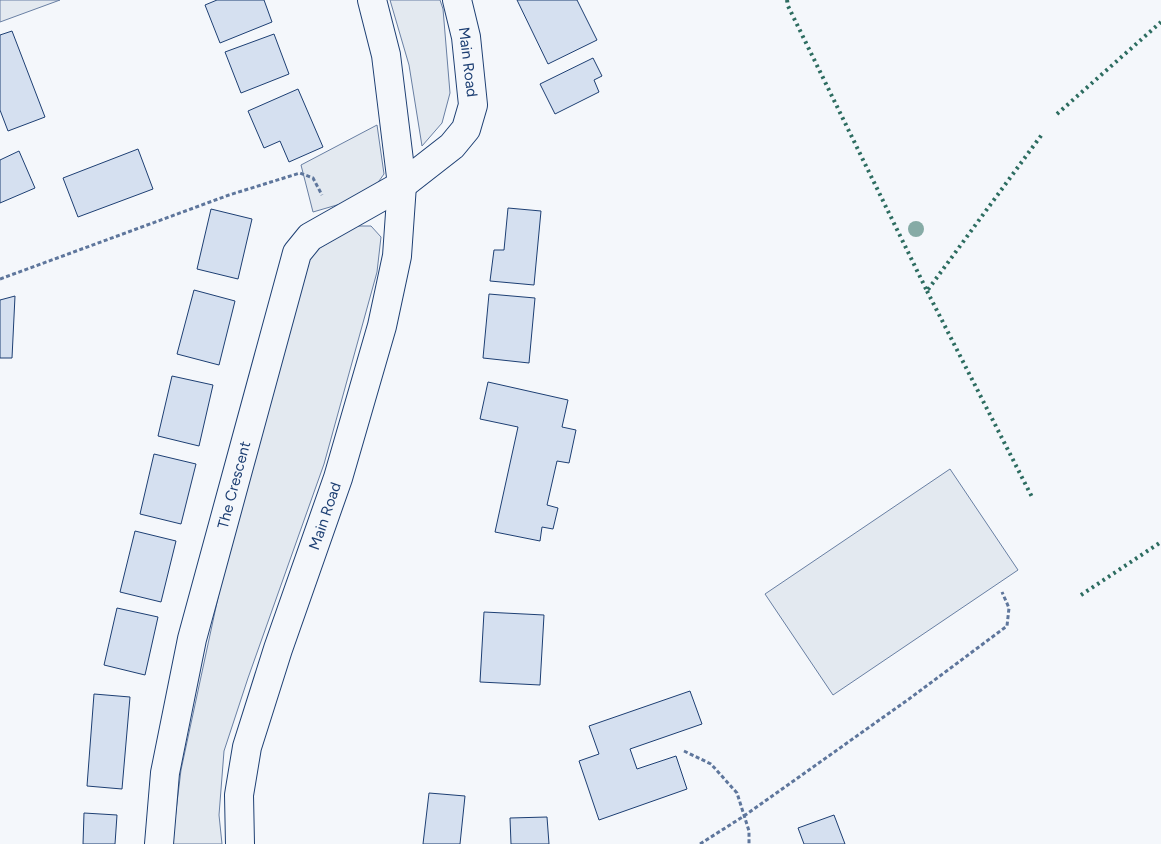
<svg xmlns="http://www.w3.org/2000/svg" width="1161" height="844" viewBox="0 0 1161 844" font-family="Figtree,sans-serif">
  <rect width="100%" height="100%" fill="#f4f7fb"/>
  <!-- green -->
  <g fill="#e3e9f0" stroke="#687fa3">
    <path d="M0,0H60L0,22Z"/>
    <path d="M390,0H440L443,9L450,93L442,123L422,146L409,65Z"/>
    <path d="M377,125L384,174L374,188L354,200L313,212L301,165Z"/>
    <path d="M357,226H371L381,237L377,272L324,464L248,678L224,751L219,815L222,844H172L181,770L234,523L305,262L316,250Z"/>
    <path d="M950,469L1018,570L833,695L765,594Z"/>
  </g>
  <!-- building -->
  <g fill="#d5e0f0" stroke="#1d3f73">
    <path d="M217,0H264L272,22L220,43L205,5Z"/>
    <path d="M517,0H577L597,40L548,64Z"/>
    <path d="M12,31L45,117L8,131L0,110V35Z"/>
    <path d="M274,34L289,74L241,93L225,52Z"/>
    <path d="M593,58L602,76L594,80L599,92L555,114L540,84Z"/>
    <path d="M298,89L323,147L289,162L280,141L264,148L248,111Z"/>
    <path d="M138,149L153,189L78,217L63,178Z"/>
    <path d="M19,151L35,188L0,203V160Z"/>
    <path d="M508,208L541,211L534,285L490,281L494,250H504Z"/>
    <path d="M211,209L252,219L238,279L197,269Z"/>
    <path d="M194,290L235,301L219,365L177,354Z"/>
    <path d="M489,294L535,298L529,363L483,358Z"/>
    <path d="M15,296L12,358H0V300Z"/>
    <path d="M172,376L213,385L199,446L158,436Z"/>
    <path d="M488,382L568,400L562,427L576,430L569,463L557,461L547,505L558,508L553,529L542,527L540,541L495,532L518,427L480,419Z"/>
    <path d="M154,454L196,464L181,524L140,514Z"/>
    <path d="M135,531L176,541L161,602L120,592Z"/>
    <path d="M117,608L158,617L145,675L104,665Z"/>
    <path d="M484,612L544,615L540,685L480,682Z"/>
    <path d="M690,691L702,724L630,749L637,769L676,756L687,789L599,820L579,761L599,754L589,726Z"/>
    <path d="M94,694L130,697L122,789L87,786Z"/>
    <path d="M429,793L465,796L460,844H423Z"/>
    <path d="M84,813L117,815L115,844H83Z"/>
    <path d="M834,815L845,844H804L798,828Z"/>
    <path d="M547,817L549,844H511L510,818Z"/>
  </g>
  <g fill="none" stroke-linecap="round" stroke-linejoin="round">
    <!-- street casing -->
    <g stroke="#1d3f73" stroke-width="30">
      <path id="street" d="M159,844L165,773L192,639L297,253L310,237L402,185L452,146L466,129L473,105L466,37L457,0"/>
    </g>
    <!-- secondary casing -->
    <g stroke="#1d3f73" stroke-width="30">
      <path id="secondary" d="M240,844L239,795L247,747L278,649L338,478L382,326L397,256L402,185L386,55L372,0"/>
    </g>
    <!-- path -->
    <g stroke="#5e769c" stroke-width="3" stroke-dasharray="4 2.5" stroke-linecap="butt">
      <path d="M0,279L229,195L300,173L313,178L322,195"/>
      <path d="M684,751L711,764L737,793L749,831V844"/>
      <path d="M700,844L744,816L909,699L1007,626L1009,608L1002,592"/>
    </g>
    <!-- street -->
    <use href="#street" stroke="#f4f7fb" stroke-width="28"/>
    <!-- secondary -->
    <use href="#secondary" stroke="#f4f7fb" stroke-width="28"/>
    <!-- hedge -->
    <g stroke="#2c6c60" stroke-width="4" stroke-dasharray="2.5 4" stroke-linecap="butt">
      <path d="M787,0L788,6L927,291L1043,133"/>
      <path d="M1057,114L1161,22"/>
      <path d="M927,291L1033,499"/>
      <path d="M1081,595L1161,542"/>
    </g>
  </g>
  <!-- trees -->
  <circle fill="#86aba6" cx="916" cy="229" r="8"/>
  <g text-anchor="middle" stroke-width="4" stroke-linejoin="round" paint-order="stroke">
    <!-- street labels -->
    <g font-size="15" fill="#1d3f73" stroke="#f4f7fb">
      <text transform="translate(468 62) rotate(83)" y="5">Main Road</text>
      <text transform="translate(234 485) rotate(-75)" y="5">The Crescent</text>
      <text transform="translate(325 516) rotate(-71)" y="5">Main Road</text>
    </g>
  </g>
</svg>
